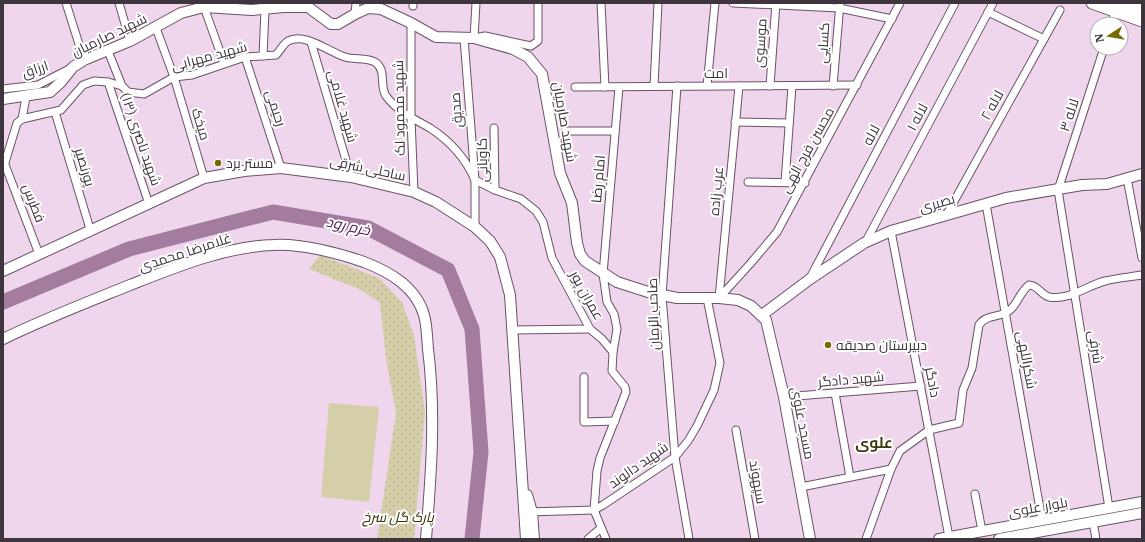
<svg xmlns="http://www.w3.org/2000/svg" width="1145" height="542" viewBox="0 0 1145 542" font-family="'IBM Plex Serif',Cairo,serif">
  <defs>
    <pattern id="park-dots" width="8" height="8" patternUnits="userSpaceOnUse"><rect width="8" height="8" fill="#d4cfa9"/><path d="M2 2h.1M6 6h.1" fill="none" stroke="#b7b292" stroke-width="1.8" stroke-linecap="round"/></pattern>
  </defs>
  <rect width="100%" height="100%" fill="#f0d6ed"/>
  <!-- park -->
  <path fill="url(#park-dots)" d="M320,255L379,278L402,302L414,335L425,412L414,539H377L396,413L386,359L380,303L361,290L309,269Z"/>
  <!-- garden -->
  <path fill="#d4cfa9" d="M329,403L379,407L369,502L321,497Z"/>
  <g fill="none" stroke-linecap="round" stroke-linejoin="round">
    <!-- river -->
    <path stroke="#a37c9f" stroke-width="15" d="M3,302L129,249L273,212L368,228L448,270L472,329L481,452L472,539"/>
    <!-- street casing -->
    <g stroke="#695367" stroke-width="9">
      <g id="street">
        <path d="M66,3L84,60"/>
        <path d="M119,3L130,41"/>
        <path d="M476,3L474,38L485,36L531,46L538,41V3"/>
        <path d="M601,3L605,87"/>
        <path d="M733,3L839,8L892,19"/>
        <path d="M413,6V3"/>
        <path d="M204,7L224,63"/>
        <path d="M988,12L1044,39"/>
        <path d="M355,14L356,3"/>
        <path d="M411,23V119L414,192"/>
        <path d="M1112,24L1115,12"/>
        <path d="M156,28L174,77L204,178"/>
        <path d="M464,38L475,180V227"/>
        <path d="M311,42L351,177"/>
        <path d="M1104,48L1058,190L1109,508"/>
        <path d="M108,51L122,86"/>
        <path d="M263,56L265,10"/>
        <path d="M245,57L281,168"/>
        <path d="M108,82L149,204"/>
        <path d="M654,86L658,3"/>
        <path d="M677,86L662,296L675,457L689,539"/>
        <path d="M707,86L715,3"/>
        <path d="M770,86L776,3"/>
        <path d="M833,86L840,3"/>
        <path d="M575,87L857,85"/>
        <path d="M3,89L38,85L69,69"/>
        <path d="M55,112L90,229"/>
        <path d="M22,119L26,97"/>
        <path d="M735,122L789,123"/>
        <path d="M494,128L495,190"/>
        <path d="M565,131H615"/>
        <path d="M4,162L39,254"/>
        <path d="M3,169L17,123L22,119L61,110L83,85L94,81L108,82L122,86L128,92L144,94L174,77L192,75L245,57L276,55C280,51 283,44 288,41C305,32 329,52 345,57C354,60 367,57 375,62C387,70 379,85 386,96C397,111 414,119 430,128C450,141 466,159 475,180"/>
        <path d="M1127,178L1142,258"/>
        <path d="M475,180L495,190L521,199L536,211L543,222L552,258L590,329L602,339L613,352L612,371L625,387L626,392L600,458L597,471L594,510L606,539"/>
        <path d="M748,182L805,183"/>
        <path d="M785,182L792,86"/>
        <path d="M986,204L1042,520"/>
        <path d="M947,214L1060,10"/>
        <path d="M891,231L949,537"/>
        <path d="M865,243L993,3"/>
        <path d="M810,278L955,3"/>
        <path d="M719,298L750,264L777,232L900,3"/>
        <path d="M719,298L739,86"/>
        <path d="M513,330L590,329"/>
        <path d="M613,352L617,329L614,314L607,302L603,274L619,87"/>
        <path d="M584,377V422L615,421"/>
        <path d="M835,393L850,477"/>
        <path d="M784,397L921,386"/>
        <path d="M736,430L755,539"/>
        <path d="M801,487L891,469"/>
        <path d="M975,494L982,531"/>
        <path d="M528,512L594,510L603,505L675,457L688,441L697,426L714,390L720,363L707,298"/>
        <path d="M1093,522L1096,539"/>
        <path d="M588,539L601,528"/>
        <path d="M866,539L891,469L900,451L929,430L959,423L963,390L972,368L979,325C986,314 1001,318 1010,310C1018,303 1020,292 1029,285C1038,285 1040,294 1049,297C1069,301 1088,285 1105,281C1117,278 1130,277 1142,275"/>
      </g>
    </g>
    <!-- secondary casing -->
    <g stroke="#695367" stroke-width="12">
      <g id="secondary">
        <path d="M3,99L50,92L61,82L73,67L84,60L130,41L181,13L204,7L252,10L284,7H308L331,24H338L355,14L368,8L381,9L411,23L436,37L474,38L513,49L528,57L542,74L560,173L572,203L577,243L580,254L585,261L617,282L648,292L677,298H719L738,300L751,306L766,320L784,397L810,539"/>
        <path d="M3,271L204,178L244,171L281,168L351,177L414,192L436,202L475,227L490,241L500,257L510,295L526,539"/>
        <path d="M762,315L810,279L864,243L891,231L1006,198L1082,185L1107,184L1142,174"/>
        <path d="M3,339C44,319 88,302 130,285C176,267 224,247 273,245C300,243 338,253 364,262C390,272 416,287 424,315C427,325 427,338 428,349C436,413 431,476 426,539"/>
        <path d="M527,495L532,512L534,539"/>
        <path d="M939,539L1142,502"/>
        <path d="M999,539L1142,513"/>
      </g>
    </g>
    <!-- primary casing -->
    <g stroke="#695367" stroke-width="13">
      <g id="primary">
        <path d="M1092,3L1142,21"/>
        <path d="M1112,3L1137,12"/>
        <path d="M1137,3L1142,5"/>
      </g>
    </g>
    <!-- street -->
    <use href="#street" stroke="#fff" stroke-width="7"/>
    <!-- secondary -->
    <use href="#secondary" stroke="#fff" stroke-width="10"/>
    <!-- primary -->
    <use href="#primary" stroke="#fff" stroke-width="11"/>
  </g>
  <!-- markers -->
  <g fill="#776b05" stroke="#fff" stroke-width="1.5">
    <circle cx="218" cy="163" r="4"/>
    <circle cx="828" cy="345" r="4"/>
  </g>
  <g text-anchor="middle" stroke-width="4" stroke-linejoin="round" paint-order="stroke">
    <!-- street labels -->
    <g font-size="14" fill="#3f353e" stroke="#fff">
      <text transform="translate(109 35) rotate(-26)" y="5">شهید صارمیان</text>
      <text transform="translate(760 43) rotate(-86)" y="5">موسوی</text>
      <text transform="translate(823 43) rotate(-86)" y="5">کسایی</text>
      <text transform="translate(209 56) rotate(-15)" y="5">شهید مهرابی</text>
      <text transform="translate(35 69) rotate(-18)" y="5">ارزاق</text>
      <text x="716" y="78">امت</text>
      <text transform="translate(992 105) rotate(-61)" y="5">لاله ۲</text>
      <text transform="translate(343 106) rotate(74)" y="5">شهید غلامی</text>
      <text transform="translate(276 108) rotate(72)" y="5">رحیمی</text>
      <text transform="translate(399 108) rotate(-91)" y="5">شهید محمود لک</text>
      <text transform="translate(456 110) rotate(-94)" y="5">صدیق</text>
      <text transform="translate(1069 115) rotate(-72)" y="5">لاله ۳</text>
      <text transform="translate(917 117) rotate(-62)" y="5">لاله ۱</text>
      <text transform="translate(565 122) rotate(80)" y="5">شهید صارمیان</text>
      <text transform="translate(201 124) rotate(73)" y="5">میخک</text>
      <text transform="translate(871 135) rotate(-62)" y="5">لاله</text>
      <text transform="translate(141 139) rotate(71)" y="5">شهید ناصری (۱۳)</text>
      <text transform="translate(807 150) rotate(-61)" y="5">محسن فرج الهی</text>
      <text transform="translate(482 160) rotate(-91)" y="5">کاویانی</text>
      <text transform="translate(85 167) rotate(73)" y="5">پورنصیر</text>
      <text transform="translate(368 168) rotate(12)" y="5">ساحلی شرقی</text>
      <text transform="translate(598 179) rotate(-85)" y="5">امام رضا</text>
      <text transform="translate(716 191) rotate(-85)" y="5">عرب زاده</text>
      <text transform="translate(34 203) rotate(69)" y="5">فطرس</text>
      <text transform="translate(937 203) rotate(-16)" y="5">بصیری</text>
      <text transform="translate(185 252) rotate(-18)" y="5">غلامرضا محمدی</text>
      <text transform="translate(587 295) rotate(61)" y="5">عمران پور</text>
      <text transform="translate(653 314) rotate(-92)" y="5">صاحب الزمان</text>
      <text transform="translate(1096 347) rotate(81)" y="5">شرفی</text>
      <text transform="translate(1027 360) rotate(80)" y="5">شکراللهی</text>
      <text transform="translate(851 379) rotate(-5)" y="5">شهید دادگر</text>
      <text transform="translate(933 382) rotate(79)" y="5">دادگر</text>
      <text transform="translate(803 423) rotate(79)" y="5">مسجد علوی</text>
      <text transform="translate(638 465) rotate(-35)" y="5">شهید دالوند</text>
      <text transform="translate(758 482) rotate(80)" y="5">سپهوند</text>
      <text transform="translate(1038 507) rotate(-10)" y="5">بلوار علوی</text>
    </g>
    <!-- poi labels -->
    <g font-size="14" fill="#3f353e" stroke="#fff" text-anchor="start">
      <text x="226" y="168">مستر برد</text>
      <text x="836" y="350">دبیرستان صدیقه</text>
    </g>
    <!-- park labels -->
    <g font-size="14" font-style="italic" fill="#342f04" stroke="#fff">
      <text x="398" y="522">پارک گل سرخ</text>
    </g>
    <!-- water labels -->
    <g font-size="15" font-style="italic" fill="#4d1c4b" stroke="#fff">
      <text transform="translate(348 226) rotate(12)" y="5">خرم رود</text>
    </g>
    <!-- neighbourhood labels -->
    <g font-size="15" font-weight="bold" fill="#3f390f" stroke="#fff">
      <text x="874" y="448">علوی</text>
    </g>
  </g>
  <!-- border -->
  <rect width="1145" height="542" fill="none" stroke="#3f353e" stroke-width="8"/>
  <!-- north arrow -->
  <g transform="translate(1109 36) rotate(258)"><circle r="19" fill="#ffffff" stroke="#b2aeb2"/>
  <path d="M0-3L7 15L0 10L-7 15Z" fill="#776b05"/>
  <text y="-6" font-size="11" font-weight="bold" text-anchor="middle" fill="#3f353e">N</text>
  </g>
</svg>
